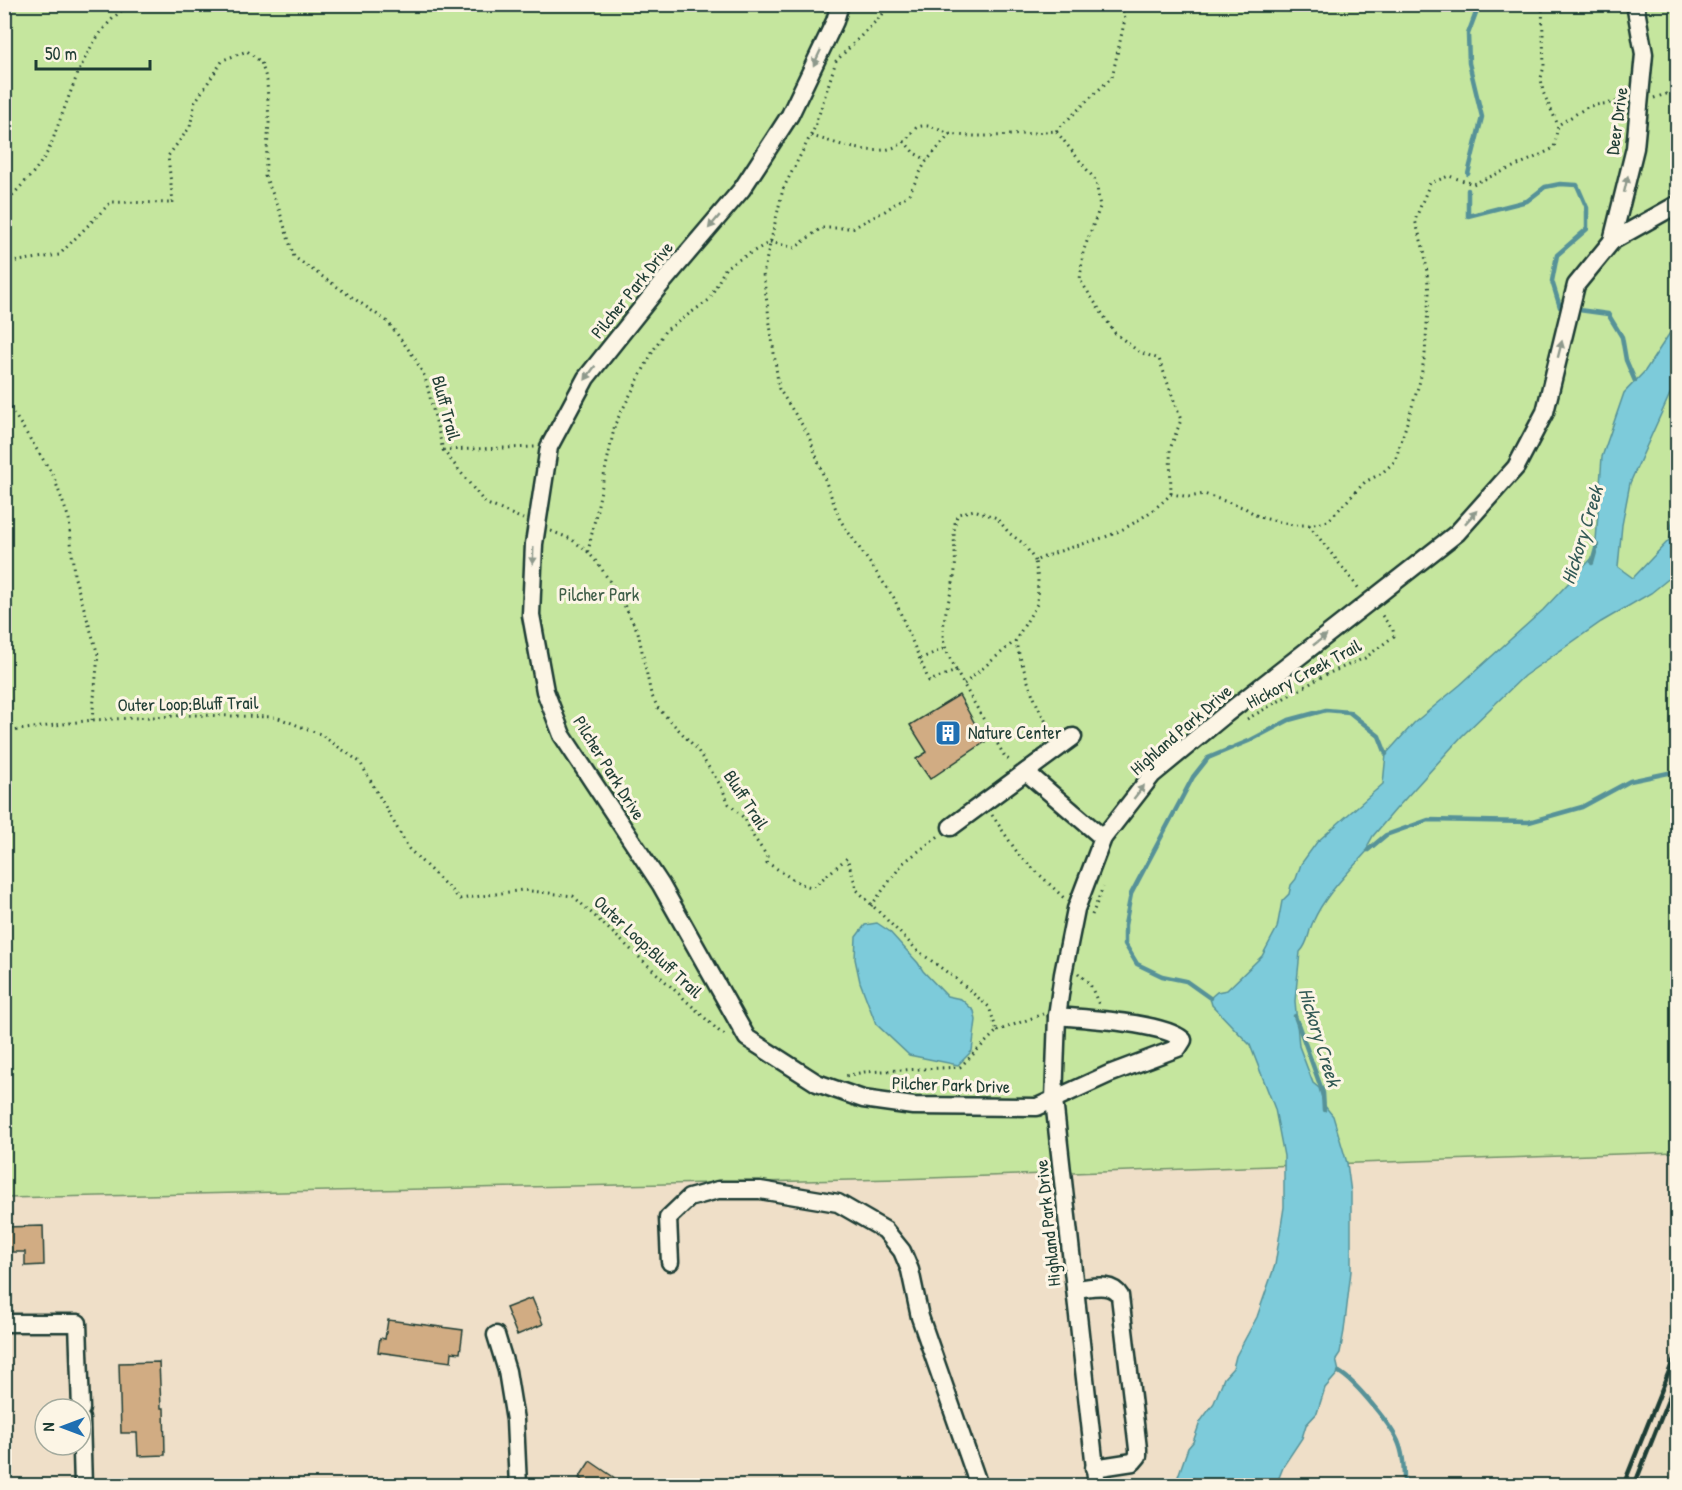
<svg xmlns="http://www.w3.org/2000/svg" width="1682" height="1490" viewBox="0 0 1682 1490" font-family="'Patrick Hand',sans-serif">
  <rect width="100%" height="100%" fill="#efdfc8"/>
  <filter id="ink" filterUnits="userSpaceOnUse"><feTurbulence type="fractalNoise" baseFrequency=".0167" numOctaves="2"/><feDisplacementMap in="SourceGraphic" scale="12" xChannelSelector="R" yChannelSelector="G"/><feConvolveMatrix kernelMatrix="1 2 1 2 8 2 1 2 1" color-interpolation-filters="sRGB"/></filter>
  <g filter="url(#ink)">
    <!-- green -->
    <path fill="#c5e69e" stroke="#729269" stroke-width="1.5" d="M4,5H1677V1152L899,1179L5,1198Z"/>
    <!-- water -->
    <g fill="#7dcbda" stroke="#579298" stroke-width="1.5">
      <path d="M1677,322V390L1670,394L1630,483L1622,525L1618,567L1633,578L1670,539L1677,481V572L1651,593L1601,622L1524,676L1462,736L1396,809L1373,836L1368,845V850C1349,872 1325,894 1313,922C1308,932 1309,943 1300,952L1295,1001L1299,1046L1313,1083L1319,1088L1324,1105L1333,1116L1347,1163L1351,1193V1271L1344,1331L1340,1353L1336,1359L1339,1372L1325,1388L1317,1413L1306,1425L1302,1438L1284,1465L1276,1485H1175L1188,1448L1193,1442L1200,1422L1214,1403L1224,1378L1233,1368L1236,1356L1257,1317L1275,1265L1284,1207V1156L1275,1109L1250,1045L1212,1005L1210,998L1217,992L1227,990L1262,956L1277,928L1282,901L1289,894L1291,885L1296,879L1301,864L1317,842L1383,784L1386,754L1414,723L1460,685L1543,610L1595,555L1602,457L1624,393L1645,371Z"/>
      <path d="M877,923L889,931L918,963L923,971L947,996L961,999L974,1011L976,1020L972,1051L958,1065L909,1055L876,1024L860,982L855,959L856,937L865,925Z"/>
    </g>
    <g fill="none" stroke-linecap="round" stroke-linejoin="round">
      <!-- stream -->
      <g stroke="#579298" stroke-width="4.5">
        <path d="M1468,174L1482,117L1469,63L1468,34L1477,10L1481,4"/>
        <path d="M1468,190V216L1527,201L1545,187L1560,184L1577,185L1587,208V229L1557,255L1552,281L1560,307"/>
        <path d="M1579,310L1608,314L1622,337L1626,360L1635,381"/>
        <path d="M1592,563L1597,545"/>
        <path d="M1368,850L1386,835L1428,820L1529,822L1582,807L1630,781L1678,771"/>
        <path d="M1210,998L1186,981L1162,976L1137,964L1125,944V925L1131,894L1193,777L1208,758L1251,740L1289,720L1326,710L1349,712L1379,736L1386,754"/>
        <path d="M1295,1016L1323,1093L1324,1110"/>
        <path d="M1339,1372C1355,1381 1393,1427 1399,1444C1404,1457 1404,1472 1404,1486"/>
      </g>
    </g>
    <!-- building -->
    <g fill="#d1ac83" stroke="#1f3d34" stroke-width="1.5">
      <path d="M959,695L985,742L930,779L916,759L927,752L910,725Z"/>
      <path d="M43,1226L44,1265L25,1266V1252H4V1227Z"/>
      <path d="M532,1298L543,1324L517,1335L506,1308Z"/>
      <path d="M388,1320L463,1330L460,1353L452,1352L451,1362L378,1352L380,1338L385,1339Z"/>
      <path d="M159,1362L161,1408H164L165,1455L138,1456L137,1433H121L119,1363Z"/>
      <path d="M590,1461L625,1485H590L579,1478Z"/>
    </g>
    <g fill="none" stroke-linecap="round" stroke-linejoin="round">
      <!-- minor casing -->
      <g stroke="#1f3d34" stroke-width="21">
        <g id="minor">
          <path d="M840,4L835,21L790,115L742,189L657,289L586,378L549,447L534,544L531,615L545,691L562,735L661,885L747,1038L817,1083L863,1099L913,1106L1037,1107L1109,1074L1178,1048L1183,1040C1162,1022 1086,1019 1057,1016"/>
          <path d="M1612,241L1635,148L1644,54L1635,4"/>
          <path d="M1026,772L1103,838"/>
          <path d="M951,827L1073,737"/>
          <path d="M670,1262L668,1218L689,1198L718,1190H760L838,1203L885,1230L902,1251L910,1270L920,1317L979,1486"/>
          <path d="M1075,1289C1090,1288 1111,1281 1120,1296L1138,1449V1456L1133,1462L1094,1468"/>
          <path d="M4,1323H78L81,1409"/>
          <path d="M496,1335L507,1371L515,1420L518,1486"/>
          <path d="M81,1419L83,1486"/>
          <path d="M1097,1486L1054,1100L1057,1016L1063,974L1076,909L1103,838L1152,775L1226,714L1457,533L1516,467L1545,412L1576,285L1612,241L1678,204"/>
        </g>
      </g>
      <!-- path -->
      <g stroke="#1f3d34" stroke-width="3" stroke-dasharray="1.5 4.5" stroke-linecap="butt">
        <path d="M890,4L882,15L836,61L815,127L783,189L763,274L779,389L808,434L840,520L894,598L929,681L956,671L1005,757L1012,762"/>
        <path d="M1542,4L1544,66L1541,78L1543,92L1558,125"/>
        <path d="M1654,98L1678,90"/>
        <path d="M1056,131L1112,77L1125,19L1121,4"/>
        <path d="M811,136C839,143 878,161 904,142C911,136 912,126 924,126C933,125 942,132 950,134C985,139 1021,134 1056,131L1096,181L1100,207L1083,252L1080,280L1115,333L1139,352L1159,359L1181,420L1170,449L1171,494"/>
        <path d="M904,141L914,153L927,160"/>
        <path d="M4,204C20,187 37,171 48,151C53,141 56,130 60,120C77,76 89,33 130,4"/>
        <path d="M4,263L59,255L111,202L173,203L168,156L190,127L195,102L223,60L247,51L261,62L267,81L269,123L265,176L278,206L294,257L388,322L414,357L425,377L443,450L485,503L523,519"/>
        <path d="M4,398L53,475L69,519L74,575L98,655L92,720"/>
        <path d="M443,450L535,447"/>
        <path d="M1309,525L1360,590"/>
        <path d="M551,531L571,539L588,552L599,565L620,597L638,632L651,694L658,708L696,748L721,786L729,804L745,819L753,836L767,856V863C783,871 796,885 813,887L847,858L857,890L918,951L955,978L989,1007L997,1031L960,1067L864,1072L845,1076"/>
        <path d="M588,552L615,424L653,351L665,331L709,300L726,267L770,242L795,248L821,228H853L885,211L909,194L925,163L950,134"/>
        <path d="M1015,641C1025,672 1033,704 1052,731"/>
        <path d="M920,659L945,648"/>
        <path d="M956,670C950,659 944,648 943,635C943,612 953,592 955,570C957,551 950,531 958,514L974,510L997,518L1009,533L1024,544L1035,561"/>
        <path d="M964,684L1015,641L1037,604L1038,580L1035,561C1058,550 1082,545 1105,537C1126,530 1156,510 1171,494L1190,497L1204,494L1245,508L1259,517L1293,525H1309L1328,521L1365,482L1382,473L1395,461L1420,381L1425,354L1429,293L1425,254L1415,220L1430,183L1449,176L1473,184L1532,159L1554,148L1558,125L1589,106L1624,101"/>
        <path d="M1247,719L1327,674L1365,658L1394,636L1393,630L1380,613"/>
        <path d="M4,732L92,720L195,715L276,717L320,734L360,762L409,849L460,899L523,890L573,896L720,1032L727,1036"/>
        <path d="M992,815L1019,855L1064,898"/>
        <path d="M871,906L903,863L940,835"/>
        <path d="M1092,915L1103,887"/>
        <path d="M1078,973L1090,984L1099,1005"/>
        <path d="M997,1031L1043,1014"/>
      </g>
      <!-- minor -->
      <use href="#minor" stroke="#fcf5e5" stroke-width="16"/>
      <!-- rail -->
      <g stroke="#1f3d34" stroke-width="4.5">
        <path d="M1623,1486L1678,1349"/>
        <path d="M1634,1486L1678,1375"/>
      </g>
    </g>
    <!-- one-way arrows -->
    <defs><path id="oneway-solid" d="M-6-.8H1V-3.2L6.5 0L1 3.2V.8H-6Z" transform="scale(1.5)"/></defs>
    <g fill="#8e998c">
      <use href="#oneway-solid" transform="translate(817 58) rotate(115)"/>
      <use href="#oneway-solid" transform="translate(1626 184) rotate(-77)"/>
      <use href="#oneway-solid" transform="translate(714 222) rotate(130)"/>
      <use href="#oneway-solid" transform="translate(1560 349) rotate(-76)"/>
      <use href="#oneway-solid" transform="translate(590 373) rotate(126)"/>
      <use href="#oneway-solid" transform="translate(1471 517) rotate(-48)"/>
      <use href="#oneway-solid" transform="translate(533 556) rotate(92)"/>
      <use href="#oneway-solid" transform="translate(1320 640) rotate(-38)"/>
      <use href="#oneway-solid" transform="translate(1139 792) rotate(-52)"/>
    </g>
  </g>
  <!-- icons -->
  <defs>
    <g id="building-square" transform="scale(1.35)"><rect x="-9" y="-9" width="18" height="18" rx="4" fill="#1f6fb2" stroke="#fcf5e5"/><path d="M-4-6H4V6H1V3H-1V6H-4ZM-2.5-4.3h1.7v1.8h-1.7ZM.8-4.3h1.7v1.8H.8ZM-2.5-1h1.7V.8h-1.7ZM.8-1h1.7V.8H.8Z" fill="#fff"/></g>
  </defs>
  <g fill-rule="evenodd">
    <use href="#building-square" x="948" y="733"/>
  </g>
  <g text-anchor="middle" stroke-width="6" stroke-linejoin="round" paint-order="stroke">
    <!-- street labels -->
    <g font-size="18" fill="#1f3d34" stroke="#fcf5e5">
      <text transform="translate(1617 121) rotate(-82)" y="6">Deer Drive</text>
      <text transform="translate(632 290) rotate(-51)" y="6">Pilcher Park Drive</text>
      <text transform="translate(446 408) rotate(75)" y="6">Bluff Trail</text>
      <text transform="translate(1304 674) rotate(-28)" y="6">Hickory Creek Trail</text>
      <text transform="translate(188 704) rotate(-1)" y="6">Outer Loop;Bluff Trail</text>
      <text transform="translate(1181 730) rotate(-41)" y="6">Highland Park Drive</text>
      <text transform="translate(609 768) rotate(58)" y="6">Pilcher Park Drive</text>
      <text transform="translate(746 800) rotate(57)" y="6">Bluff Trail</text>
      <text transform="translate(648 947) rotate(43)" y="6">Outer Loop;Bluff Trail</text>
      <text transform="translate(951 1085) rotate(2)" y="6">Pilcher Park Drive</text>
      <text transform="translate(1048 1223) rotate(-96)" y="6">Highland Park Drive</text>
    </g>
    <!-- park labels -->
    <g font-size="18" fill="#405f49" stroke="#fcf5e5">
      <text x="599" y="601">Pilcher Park</text>
    </g>
    <!-- poi labels -->
    <g font-size="18" fill="#1f3d34" stroke="#fcf5e5" text-anchor="start">
      <text x="968" y="739">Nature Center</text>
    </g>
    <!-- water labels -->
    <g font-size="20" font-style="italic" fill="#325955" stroke="#fcf5e5">
      <text transform="translate(1582 535) rotate(-73)" y="7">Hickory Creek</text>
      <text transform="translate(1320 1037) rotate(73)" y="7">Hickory Creek</text>
    </g>
  </g>
  <!-- margin -->
  <rect width="1682" height="1490" fill="none" stroke="#fcf5e5" stroke-width="24"/>
  <rect x="12" y="12" width="1658" height="1466" fill="none" stroke="#1f3d34" stroke-width="2" filter="url(#ink)"/>
  <!-- north arrow -->
  <g transform="translate(63 1427) rotate(270)"><circle r="28" fill="#fcf5e5" stroke="#a4ab9e" stroke-width="1.5"/>
  <path d="M0-4.5L10 22L0 15L-10 22Z" fill="#1f6fb2"/>
  <text y="-9" font-size="16" font-weight="bold" text-anchor="middle" fill="#1f3d34">N</text>
  </g>
  <!-- scale -->
  <path d="M36 60v9h114v-9" fill="none" stroke="#1f3d34" stroke-width="3"/>
  <text x="45" y="60" font-size="18" fill="#1f3d34" stroke="#fcf5e5" stroke-width="4.5" paint-order="stroke">50 m</text>
</svg>
